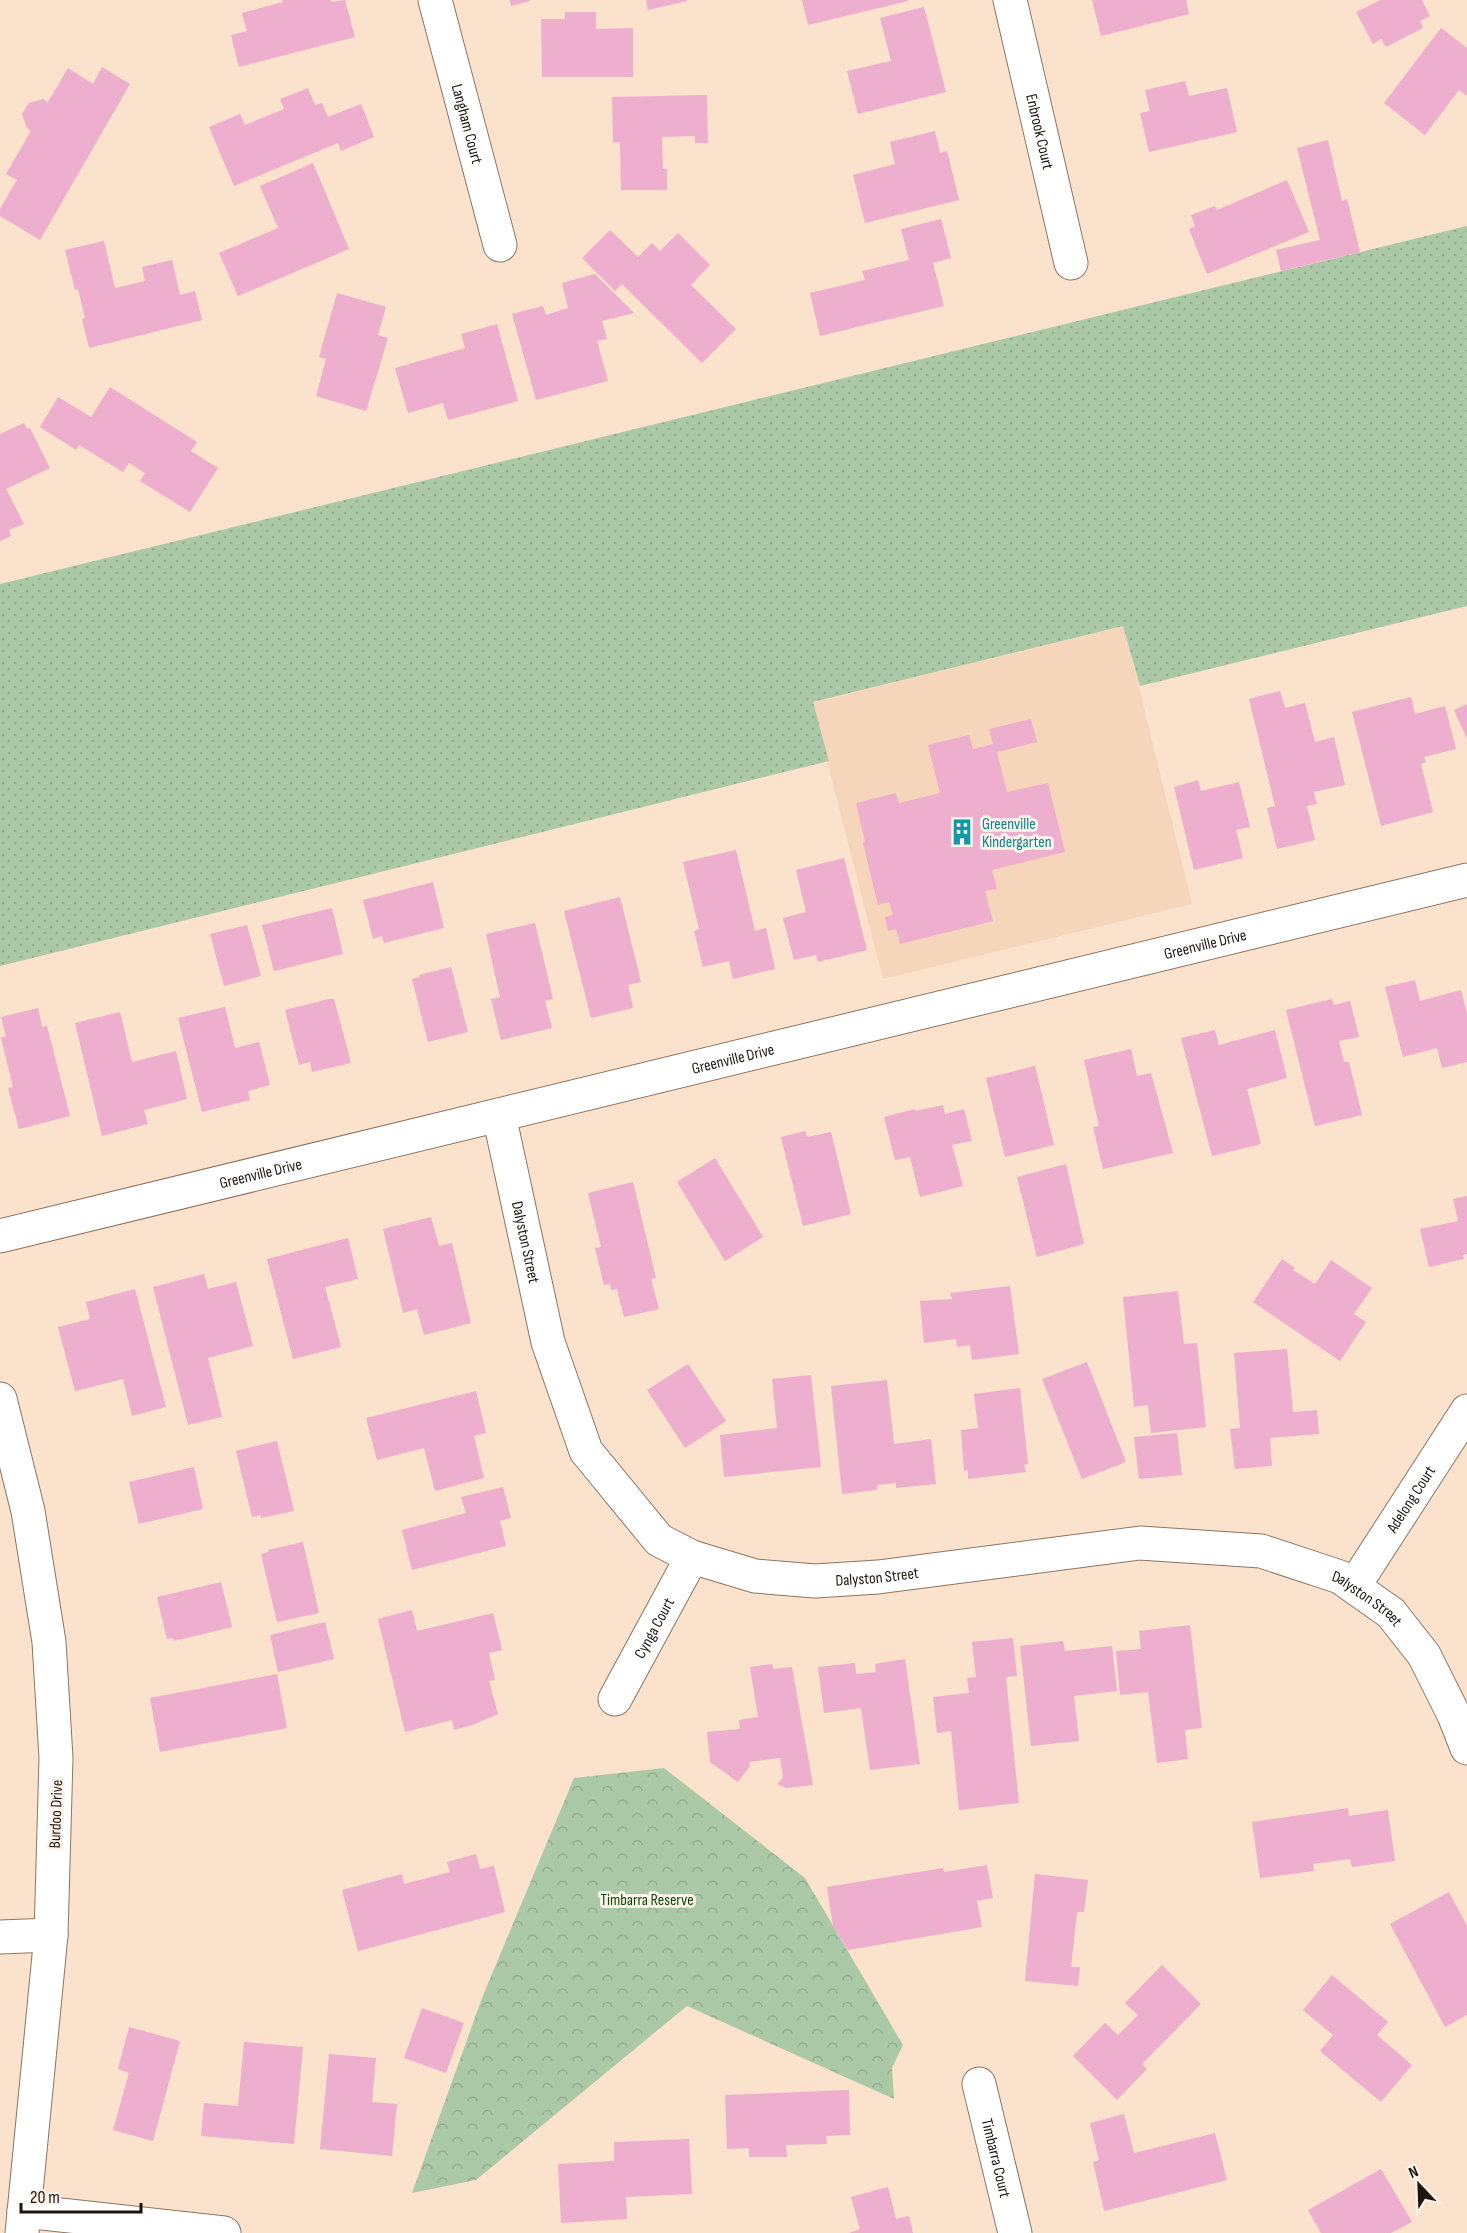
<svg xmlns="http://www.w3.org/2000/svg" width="1467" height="2233" viewBox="0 0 1467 2233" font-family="'Sofia Sans Condensed',sans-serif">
  <defs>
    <pattern id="grass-dots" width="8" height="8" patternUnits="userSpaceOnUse" patternTransform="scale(1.5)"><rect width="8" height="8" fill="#abc9a7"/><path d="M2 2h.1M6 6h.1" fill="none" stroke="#93ac8f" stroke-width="1.8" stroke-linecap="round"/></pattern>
    <pattern id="park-crowns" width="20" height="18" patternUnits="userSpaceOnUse" patternTransform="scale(1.5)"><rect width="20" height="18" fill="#abc9a7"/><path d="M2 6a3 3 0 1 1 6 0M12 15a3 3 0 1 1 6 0" fill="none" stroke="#93ac8f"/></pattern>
  </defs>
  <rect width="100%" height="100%" fill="#fbe2cc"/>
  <!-- built -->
  <path fill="#f5d6ba" d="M1124,626L1192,904L883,979L812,703Z"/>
  <!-- grass -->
  <path fill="url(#grass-dots)" d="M1467,226V606L1140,686L1123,626L813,702L829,761L0,966V584Z"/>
  <!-- park -->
  <path fill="url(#park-crowns)" d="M664,1768L805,1878L903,2045L892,2068L894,2099L687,2006L476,2180L412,2193L482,1998L574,1778Z"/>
  <!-- building -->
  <g fill="#eeaece">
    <path d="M282,0H331L332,2L345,0L355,37L239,67L231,35L247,31L242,13L283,2Z"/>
    <path d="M510,0H530V1L511,6Z"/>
    <path d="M646,0H687V1L648,10Z"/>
    <path d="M802,0H908V1L808,25Z"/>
    <path d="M1092,0H1186L1189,14L1101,36Z"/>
    <path d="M1381,0H1422L1430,16L1420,21L1423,28L1386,47L1381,39L1373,44L1356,12Z"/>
    <path d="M924,7L946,92L858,114L847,71L891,61L880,18Z"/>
    <path d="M565,12H596V29L633,28V77H542L541,19H565Z"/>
    <path d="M1441,28L1467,48V96L1459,90L1425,135L1384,103Z"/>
    <path d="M102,67L130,84L40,240L0,216V209L17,180L6,174L31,131L27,128L22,114L29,103L43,99L48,102L68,68L93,84Z"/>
    <path d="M1185,81L1189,96L1227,88L1237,132L1149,152L1140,113L1150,111L1145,90Z"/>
    <path d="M308,88L315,105L322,103L328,117L361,104L374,137L341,151L338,143L234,186L209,127L240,114L245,125L284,109L280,99Z"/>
    <path d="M707,95L708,143H695V136L662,137L663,169H667V190H621L620,142L613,143L612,97Z"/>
    <path d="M935,131L940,153L947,151L959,200L865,223L853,175L895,164L890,142Z"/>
    <path d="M1328,140L1342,201L1347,199L1360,252L1281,271L1276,250L1320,240L1297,148Z"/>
    <path d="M313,163L349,249L238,296L219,253L278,228L260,186Z"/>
    <path d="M1287,180L1309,232L1207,274L1189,229L1195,226L1191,215L1215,206L1217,210Z"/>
    <path d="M941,219L951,258L933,263L944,306L820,336L810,293L865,280L862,271L909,260L901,229Z"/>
    <path d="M610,230L638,257L652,243L660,251L678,233L710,265L691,285L736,329L702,363L622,284L615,291L582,258Z"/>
    <path d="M104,241L115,288L145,281L142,267L172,260L180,295L195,291L202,320L89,348L82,319L85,318L78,289L75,290L65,250Z"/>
    <path d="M595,274L634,313L602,321L607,339L597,341L608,381L536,400L512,314L543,306L546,315L568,308L562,283Z"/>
    <path d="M337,293L386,307L378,335L388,338L366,411L316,396L326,359L319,357Z"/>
    <path d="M497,324L518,401L448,420L443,403L408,413L395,368L465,348L461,334Z"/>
    <path d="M110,387L197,442L191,451L218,468L190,512L140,481L145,473L129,463L123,472L79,445L76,450L40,427L58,397L91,417Z"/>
    <path d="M24,423L27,429L30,428L50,468L6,489L24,524L9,530L11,536L0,541V434Z"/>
    <path d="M1280,691L1285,708L1305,703L1315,742L1334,737L1345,785L1314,792L1317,804L1307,806L1315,840L1277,849L1267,808L1275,806L1249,699Z"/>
    <path d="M1411,697L1415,714L1445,706L1456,749L1424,757L1426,762L1421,764L1433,812L1381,826L1352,712Z"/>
    <path d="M1467,704V739L1454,710Z"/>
    <path d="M1031,719L1037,742L997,752L1007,792L1048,783L1065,852L992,870L997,889L985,891L993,921L900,944L896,929L888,931L885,917L893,915L889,902L878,905L863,843L865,842L856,803L896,793L899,803L940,793L928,745L969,735L973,749L993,744L989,729Z"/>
    <path d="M1198,780L1201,791L1239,782L1250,827L1236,830L1243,858L1194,870L1174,787Z"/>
    <path d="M736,850L755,931L766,928L775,969L733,979L729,961L703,967L694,931L699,929L683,862Z"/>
    <path d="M844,858L867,950L818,962L816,955L794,960L783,918L806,912L796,870Z"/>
    <path d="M433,882L444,928L384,943L382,936L373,939L363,900Z"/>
    <path d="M620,897L641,982L628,985L633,1008L591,1018L564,911Z"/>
    <path d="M332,908L343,954L274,971L262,925Z"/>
    <path d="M535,923L553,999L545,1001L552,1028L501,1040L491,999L500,997L486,934Z"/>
    <path d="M247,925L261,976L224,986L210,934Z"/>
    <path d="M451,967L468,1032L428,1042L412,979L420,977L419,975Z"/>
    <path d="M1415,980L1420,1001L1461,990L1467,1013V1062L1442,1068L1437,1048L1403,1057L1385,987Z"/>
    <path d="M329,999H334L351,1063L312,1072L310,1062L299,1065L285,1010Z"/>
    <path d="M1332,999L1334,1005L1350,1001L1359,1037L1339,1041L1344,1062H1349L1362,1115L1315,1126L1286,1010Z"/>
    <path d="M225,1007L235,1048L259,1042L270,1085L248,1091L250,1100L202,1112L178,1018Z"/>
    <path d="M38,1008L42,1027L47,1026L70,1116L19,1129L8,1088L13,1087L1,1038L6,1036L1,1017Z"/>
    <path d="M120,1012L132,1062L176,1051L187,1099L144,1110L148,1124L102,1136L75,1023Z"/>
    <path d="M1215,1030L1219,1045L1275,1030L1287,1078L1247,1089L1261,1144L1212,1156L1181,1038Z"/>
    <path d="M1131,1049L1137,1076L1151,1073L1173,1153L1103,1169L1093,1127L1099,1126L1084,1060Z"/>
    <path d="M1035,1066L1054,1145L1005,1157L986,1078Z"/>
    <path d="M943,1105L945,1114L964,1109L972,1141L952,1145L963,1186L920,1197L910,1157L895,1160L884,1117L915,1109L916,1111Z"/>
    <path d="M805,1131L807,1137L831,1132L851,1214L803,1226L781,1137Z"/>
    <path d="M715,1158L763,1237L725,1261L677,1182Z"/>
    <path d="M1066,1164L1084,1244L1037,1257L1017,1177Z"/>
    <path d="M633,1182L656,1278L651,1279L659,1309L624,1317L617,1289L611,1290L610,1284L604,1285L595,1248L601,1247L588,1193Z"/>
    <path d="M1467,1196V1254L1463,1255L1464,1259L1429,1267L1420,1229L1458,1221L1453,1199Z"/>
    <path d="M431,1217L439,1246L452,1243L471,1323L424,1335L417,1309L403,1313L383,1229Z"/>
    <path d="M348,1238L358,1279L325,1287L341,1347L293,1359L267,1259Z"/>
    <path d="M1282,1259L1295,1268L1293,1270L1315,1284L1331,1260L1372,1288L1354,1314L1366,1322L1340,1361L1253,1302Z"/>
    <path d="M204,1274L208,1289L236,1282L253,1346L208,1358L222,1417L188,1425L153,1287Z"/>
    <path d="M1010,1286L1019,1354L972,1360L970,1345L957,1347L956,1339L924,1343L920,1301L952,1299L950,1293Z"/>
    <path d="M135,1289L166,1407L132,1416L123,1379L75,1391L58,1327L90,1319L86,1302Z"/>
    <path d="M1178,1291L1184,1344L1197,1343L1206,1427L1151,1433L1148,1405L1134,1407L1123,1297Z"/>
    <path d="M1287,1349L1293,1412L1317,1410L1319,1434L1270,1438L1272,1466L1235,1469L1230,1429L1240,1428L1234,1353Z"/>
    <path d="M1087,1362L1126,1462L1082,1479L1042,1379Z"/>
    <path d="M688,1364L726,1421L685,1448L647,1390Z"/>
    <path d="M811,1375L821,1467L724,1477L720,1435L777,1428L772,1379Z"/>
    <path d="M887,1380L894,1444L931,1439L936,1484L896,1488V1483L877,1485V1490L842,1494L831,1386Z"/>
    <path d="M1020,1388L1028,1464L1024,1465L1026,1472L968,1479V1470L964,1471L961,1430L978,1428L974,1394Z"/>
    <path d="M476,1391L486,1433L474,1436L484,1478L435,1491L424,1448L377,1460L366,1418Z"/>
    <path d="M1177,1433L1182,1475L1139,1479L1134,1437Z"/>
    <path d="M277,1441L294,1511L261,1518V1515L252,1517L236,1451Z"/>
    <path d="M194,1467L203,1509L139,1524L129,1482Z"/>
    <path d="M503,1487L511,1518L500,1521L506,1546L412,1570L402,1530L466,1513L461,1497Z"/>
    <path d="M303,1542L319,1613L277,1622L261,1554L269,1552L268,1550Z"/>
    <path d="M221,1582L232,1627L174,1641L173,1638L167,1639L157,1597Z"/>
    <path d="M412,1610L417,1631L493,1613L502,1650L489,1653L495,1680L489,1681L498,1714L472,1725L454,1730L452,1720L405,1732L378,1619Z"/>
    <path d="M325,1622L334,1659L278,1672L270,1635Z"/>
    <path d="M1190,1625L1202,1728L1185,1730L1188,1759L1157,1763L1148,1692L1120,1695L1116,1651L1141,1649L1139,1631Z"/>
    <path d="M1013,1638L1017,1676L1006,1677L1019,1803L959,1810L951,1731L937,1733L933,1697L969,1693L967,1678L976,1677L972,1642Z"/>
    <path d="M1063,1641L1065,1651L1112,1646L1117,1691L1074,1696L1079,1741L1031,1746L1020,1646Z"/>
    <path d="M905,1659L920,1764L870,1770L861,1708L824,1713L818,1667L855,1663L856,1674L876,1672L875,1664Z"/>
    <path d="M772,1664L773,1669L792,1667L813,1785L786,1788L777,1784L783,1778L780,1758L749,1762L750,1766L738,1782L710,1762L707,1732L740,1729L739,1720L758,1717L750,1667Z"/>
    <path d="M277,1674L287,1728L160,1752L150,1698Z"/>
    <path d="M1348,1808L1349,1816L1388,1810L1395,1861L1352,1867L1350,1859L1313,1864L1314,1871L1260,1878L1252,1822Z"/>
    <path d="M476,1854L480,1869L494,1866L505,1912L358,1951L342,1890L402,1874L404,1884L450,1872L447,1862Z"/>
    <path d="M987,1865L993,1898L977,1901L982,1927L848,1950L833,1926L827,1887L943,1868L944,1872Z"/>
    <path d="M1035,1874L1088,1880L1084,1912H1077L1071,1967H1080L1078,1986L1025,1981Z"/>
    <path d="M1449,1892L1467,1926V2015L1445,2027L1390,1924Z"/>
    <path d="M1162,1965L1201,2004L1142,2064L1147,2069L1117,2100L1073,2056L1105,2023L1118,2035L1138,2015L1125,2003Z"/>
    <path d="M1332,1975L1388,2022L1377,2035L1412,2065L1381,2102L1320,2051L1333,2035L1303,2010Z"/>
    <path d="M422,2008L464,2023L446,2073L404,2058Z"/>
    <path d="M129,2027L180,2041L153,2141L113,2130L129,2073L118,2069Z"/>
    <path d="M244,2042L303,2047L294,2144L201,2136L204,2103L238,2106Z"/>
    <path d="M329,2054L376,2058L372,2102L397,2104L392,2156L320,2149Z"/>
    <path d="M849,2090L850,2135L826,2136L827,2144L786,2145L787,2157H749V2148L727,2149L725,2095Z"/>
    <path d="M1124,2114L1134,2153L1215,2133L1227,2180L1104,2211L1093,2162L1099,2160L1090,2123Z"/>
    <path d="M689,2139L692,2194L626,2197L627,2219L561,2223L558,2164L614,2161V2142Z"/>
    <path d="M1381,2169L1412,2222L1391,2233H1321L1308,2210Z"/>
    <path d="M888,2187L896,2219L909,2216L913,2233H849L860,2229L851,2197Z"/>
  </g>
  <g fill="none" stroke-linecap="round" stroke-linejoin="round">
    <!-- minor casing -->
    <g stroke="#8c7562" stroke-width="35">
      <g id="minor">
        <path id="s1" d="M435,0L500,245"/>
        <path id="s2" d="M1010,0L1071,263"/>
        <path id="s3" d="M499,1115L548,1342L586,1451L659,1540L692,1557L755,1576L815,1581L878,1577L1140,1543L1261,1551L1340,1577L1391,1613L1424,1655L1454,1715L1467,1748"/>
        <path id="s4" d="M0,1236L1467,880"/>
        <path d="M0,1399L28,1511L49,1642L56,1758L51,1935L22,2233"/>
        <path id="s5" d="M1354,1586L1467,1411"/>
        <path id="s6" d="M615,1699L692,1557"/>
        <path d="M0,1937L51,1935"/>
        <path id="s7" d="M979,2084L1015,2233"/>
        <path d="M24,2211L224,2233"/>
      </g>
    </g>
    <!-- minor -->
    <use href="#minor" stroke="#fff" stroke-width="33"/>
  </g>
  <!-- icons -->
  <defs>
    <g id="building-bare" transform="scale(2.07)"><path d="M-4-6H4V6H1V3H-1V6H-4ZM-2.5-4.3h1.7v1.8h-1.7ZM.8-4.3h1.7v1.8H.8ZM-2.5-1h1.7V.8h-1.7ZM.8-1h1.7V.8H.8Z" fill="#0f9aa8" stroke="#fdf3ea" stroke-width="2.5" paint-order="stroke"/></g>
  </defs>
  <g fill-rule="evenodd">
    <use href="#building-bare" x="962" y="832"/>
  </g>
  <g text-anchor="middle" stroke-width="6" stroke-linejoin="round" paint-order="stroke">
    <!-- street labels -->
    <g font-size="16" fill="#1e160e" stroke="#fdf3ea">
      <text dy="6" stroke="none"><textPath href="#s1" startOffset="128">Langham Court</textPath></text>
      <text dy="6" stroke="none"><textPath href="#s2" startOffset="135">Enbrook Court</textPath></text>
      <text dy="6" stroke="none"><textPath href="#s4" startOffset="1240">Greenville Drive</textPath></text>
      <text dy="6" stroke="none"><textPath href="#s4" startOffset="754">Greenville Drive</textPath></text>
      <text dy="6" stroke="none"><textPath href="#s4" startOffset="268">Greenville Drive</textPath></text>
      <text dy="6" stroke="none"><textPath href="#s3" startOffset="130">Dalyston Street</textPath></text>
      <text dy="6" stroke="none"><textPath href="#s5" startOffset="104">Adelong Court</textPath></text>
      <text dy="6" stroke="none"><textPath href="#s3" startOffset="688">Dalyston Street</textPath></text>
      <text dy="6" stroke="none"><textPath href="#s3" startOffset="1192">Dalyston Street</textPath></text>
      <text dy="6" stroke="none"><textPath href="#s6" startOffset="81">Cynga Court</textPath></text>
      <text transform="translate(55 1814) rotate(-88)" y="6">Burdoo Drive</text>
      <text dy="6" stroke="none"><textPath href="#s7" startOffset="76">Timbarra Court</textPath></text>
    </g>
    <!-- culture labels -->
    <g font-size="16" fill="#0d838f" stroke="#fdf3ea" text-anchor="start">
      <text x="982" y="829">Greenville<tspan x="982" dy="18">Kindergarten</tspan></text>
    </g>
    <!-- park labels -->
    <g font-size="16" fill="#094b05" stroke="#fdf3ea">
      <text x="647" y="1905">Timbarra Reserve</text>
    </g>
  </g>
  <!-- north arrow -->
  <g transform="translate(1419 2185) rotate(337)" stroke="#fdf3ea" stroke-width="4.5" paint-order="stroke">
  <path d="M0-4.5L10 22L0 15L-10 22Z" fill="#1e160e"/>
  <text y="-9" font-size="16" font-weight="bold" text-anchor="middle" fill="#1e160e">N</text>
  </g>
  <!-- scale -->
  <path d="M21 2203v9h120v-9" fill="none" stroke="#1e160e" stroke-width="3"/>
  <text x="30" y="2203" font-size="18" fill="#1e160e" stroke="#fdf3ea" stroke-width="4.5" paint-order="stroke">20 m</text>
</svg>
